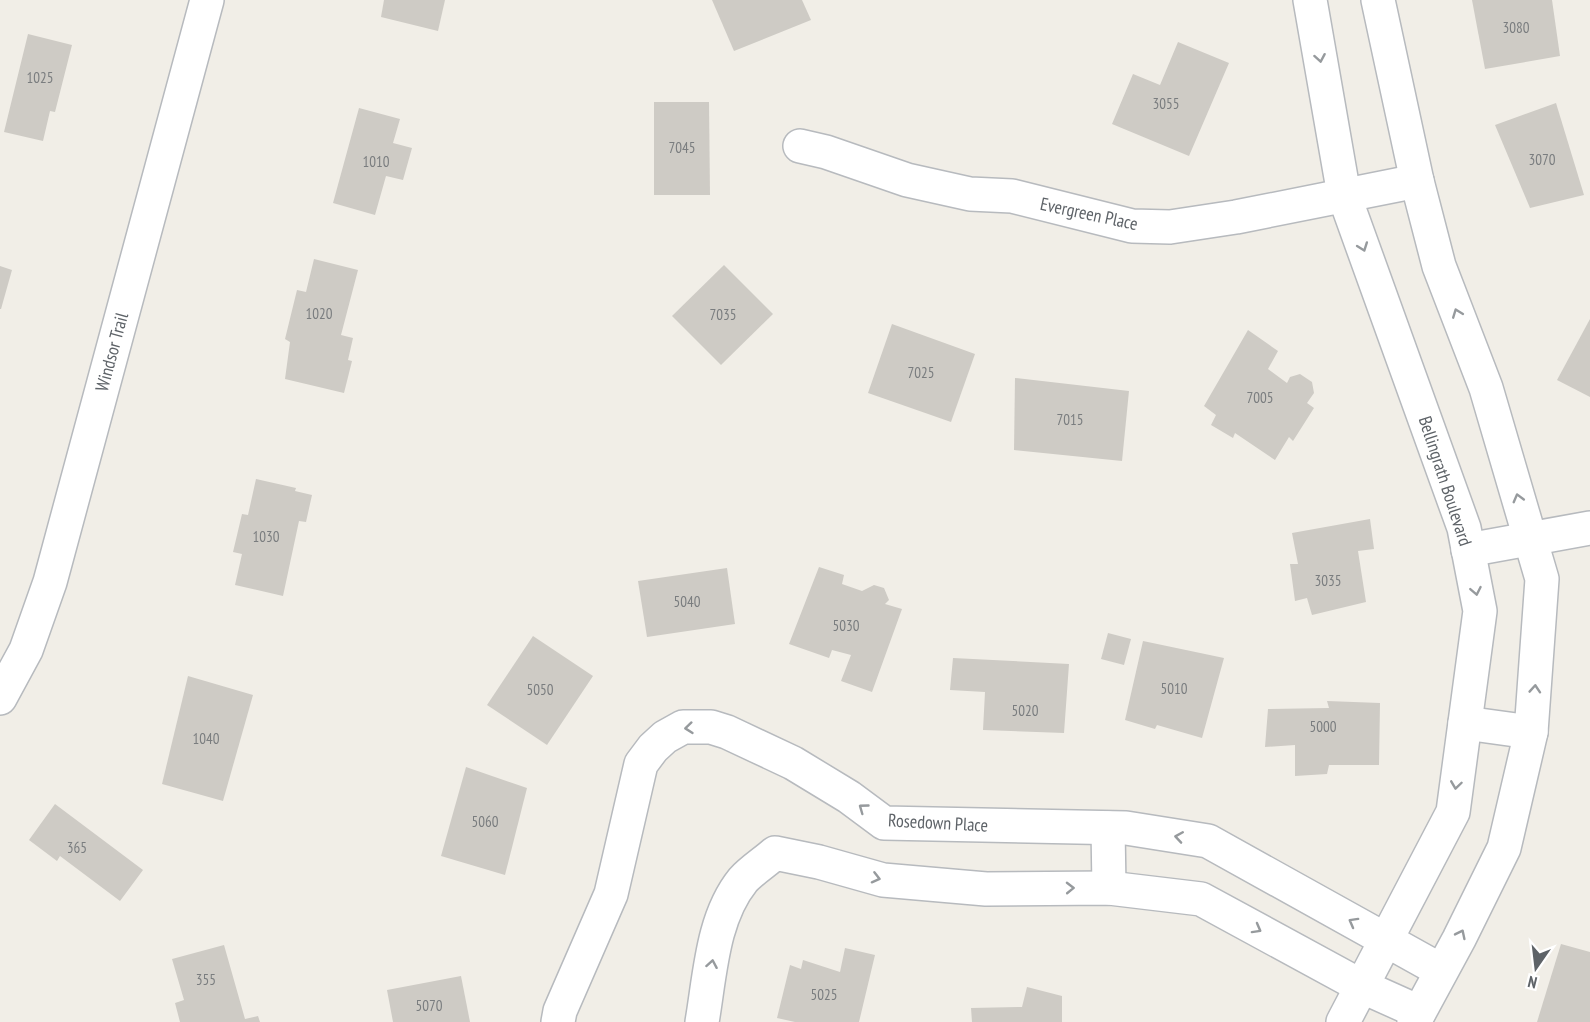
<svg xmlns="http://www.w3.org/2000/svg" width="1590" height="1022" viewBox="0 0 1590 1022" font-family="'PT Sans Narrow',sans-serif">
  <rect width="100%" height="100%" fill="#f1eee7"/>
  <!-- building -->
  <g fill="#cecbc5">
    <path d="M384,0H445L438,31L381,17Z"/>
    <path d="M712,0H802L811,20L734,51Z"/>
    <path d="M1472,0H1552L1560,56L1485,69Z"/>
    <path d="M28,34L72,45L55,112L50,111L43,141L4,132Z"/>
    <path d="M1178,42L1229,63L1189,156L1112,124L1133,74L1160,85Z"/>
    <path d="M654,102H709L710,195H654Z"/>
    <path d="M1556,103L1584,195L1530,208L1495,125Z"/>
    <path d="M359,108L400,119L393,143L412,148L403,180L386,176L375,215L333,203Z"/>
    <path d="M314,259L358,270L341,335L353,338L348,360L352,361L344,393L285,379L290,342L285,339L297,290L306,292Z"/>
    <path d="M724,265L773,314L721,365L672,316Z"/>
    <path d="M0,266L12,270L1,309H0Z"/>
    <path d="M1590,319V397L1557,380Z"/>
    <path d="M892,324L975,354L951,422L868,393Z"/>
    <path d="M1248,330L1278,351L1268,369L1287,383L1290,377L1300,374L1312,382L1314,393L1307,403L1314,408L1293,441L1289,437L1275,460L1235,433L1233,438L1211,425L1216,415L1204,406Z"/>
    <path d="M1015,378L1129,391L1122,461L1014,450Z"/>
    <path d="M256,479L296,488L295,491L312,495L306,522L299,521L283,596L235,585L242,554L233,552L242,514L248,515Z"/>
    <path d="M1370,519L1374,549L1358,551L1366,602L1312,615L1307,598L1295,601L1290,564H1298L1292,533Z"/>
    <path d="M819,567L844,575L842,584L862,591L874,585L884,588L889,600L885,604L902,609L872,692L841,681L851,655L832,650L829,658L789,644Z"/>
    <path d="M727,568L735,624L647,637L638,581Z"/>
    <path d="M1108,633L1131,639L1124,665L1101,659Z"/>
    <path d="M533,636L593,676L547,745L487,705Z"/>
    <path d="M1143,641L1224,658L1202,738L1157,725L1155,729L1125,720Z"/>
    <path d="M953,658L1069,664L1064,733L983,730L985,692L950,690Z"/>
    <path d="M188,676L253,695L223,801L162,784Z"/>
    <path d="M1327,701L1380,703L1379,765H1329L1327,774L1295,776V745L1265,747L1268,709L1329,708Z"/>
    <path d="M466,767L527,788L505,875L441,856Z"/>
    <path d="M55,804L143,870L120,901L60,856L57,861L29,840Z"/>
    <path d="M1561,944L1590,952V1022H1537Z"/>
    <path d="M224,945L245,1019L258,1016L260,1022H180L175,1003L184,1000L172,959Z"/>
    <path d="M845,948L875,955L859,1022H795L777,1018L790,965L801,969L803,960L840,972Z"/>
    <path d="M461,976L470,1022H393L387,990Z"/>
    <path d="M1027,987L1062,996V1022H972L971,1008L1022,1007Z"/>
  </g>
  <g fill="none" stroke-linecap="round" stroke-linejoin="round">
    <!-- minor casing -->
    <g stroke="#b7babe" stroke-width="36">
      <g id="minor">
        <path d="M1310,0L1344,195L1464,528L1480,611L1453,812L1343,1022"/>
        <path d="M1378,0L1417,181L1439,266L1486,388L1542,579L1531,732L1504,848L1459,939L1414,1022"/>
        <path d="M800,146L826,152L907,180L970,194L1012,196L1132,226L1170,227L1236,217L1417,181"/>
        <path d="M1468,550L1590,528"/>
        <path d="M0,698L26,650L50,582L207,0"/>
        <path d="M1465,723L1531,732"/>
        <path d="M1108,828L1109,888"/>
        <path d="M558,1022L560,1011L611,894L641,764L653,748L665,737L683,727H711L727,732L793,763L849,797L884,823L1126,828L1208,841L1440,970"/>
        <path d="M702,1022C710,976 712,918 743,880C752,870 765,862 775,853L819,862L883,880L986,889L1109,888L1201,899L1361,986L1419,1012"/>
      </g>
    </g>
    <!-- minor -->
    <use href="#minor" stroke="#fff" stroke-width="33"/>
  </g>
  <!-- one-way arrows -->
  <defs><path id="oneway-chevron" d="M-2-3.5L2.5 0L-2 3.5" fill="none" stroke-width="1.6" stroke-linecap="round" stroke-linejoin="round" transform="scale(1.5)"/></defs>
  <g stroke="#969a9d">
    <use href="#oneway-chevron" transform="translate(1320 58) rotate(80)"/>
    <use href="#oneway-chevron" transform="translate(1363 247) rotate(70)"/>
    <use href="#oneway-chevron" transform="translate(1457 313) rotate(-111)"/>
    <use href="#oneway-chevron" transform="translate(1518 498) rotate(-105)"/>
    <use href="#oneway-chevron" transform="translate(1476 591) rotate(79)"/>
    <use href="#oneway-chevron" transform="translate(1535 689) rotate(-86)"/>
    <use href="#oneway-chevron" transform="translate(689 728) rotate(174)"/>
    <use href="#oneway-chevron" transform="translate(1456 785) rotate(98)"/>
    <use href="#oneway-chevron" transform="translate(863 808) rotate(-144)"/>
    <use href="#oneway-chevron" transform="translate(1179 837) rotate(-171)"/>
    <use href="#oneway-chevron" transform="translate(876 878) rotate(14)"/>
    <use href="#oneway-chevron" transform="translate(1070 888) rotate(-1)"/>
    <use href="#oneway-chevron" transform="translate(1353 922) rotate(-151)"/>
    <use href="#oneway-chevron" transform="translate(1257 929) rotate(29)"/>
    <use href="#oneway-chevron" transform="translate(1461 934) rotate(-64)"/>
    <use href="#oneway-chevron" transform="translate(712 964) rotate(-80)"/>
  </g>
  <g text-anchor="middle" stroke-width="4.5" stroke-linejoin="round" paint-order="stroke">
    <!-- number labels -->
    <g font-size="15" fill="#7a7d7f">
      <text x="1516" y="33">3080</text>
      <text x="40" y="83">1025</text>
      <text x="1166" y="109">3055</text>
      <text x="682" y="153">7045</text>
      <text x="1542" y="165">3070</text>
      <text x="376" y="167">1010</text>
      <text x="319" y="319">1020</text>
      <text x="723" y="320">7035</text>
      <text x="921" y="378">7025</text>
      <text x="1260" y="403">7005</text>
      <text x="1070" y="425">7015</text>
      <text x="266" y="542">1030</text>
      <text x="1328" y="586">3035</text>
      <text x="687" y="607">5040</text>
      <text x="846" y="631">5030</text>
      <text x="1174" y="694">5010</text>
      <text x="540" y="695">5050</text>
      <text x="1025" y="716">5020</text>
      <text x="1323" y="732">5000</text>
      <text x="206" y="744">1040</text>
      <text x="485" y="827">5060</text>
      <text x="77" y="853">365</text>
      <text x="206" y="985">355</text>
      <text x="824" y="1000">5025</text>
      <text x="429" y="1011">5070</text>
    </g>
    <!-- street labels -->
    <g font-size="18" fill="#5e6368" stroke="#fff">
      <text transform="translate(1089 214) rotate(12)" y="6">Evergreen Place</text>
      <text transform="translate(112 352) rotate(-75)" y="6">Windsor Trail</text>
      <text transform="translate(1445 481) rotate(72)" y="6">Bellingrath Boulevard</text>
      <text transform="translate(938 823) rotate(3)" y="6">Rosedown Place</text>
    </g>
  </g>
  <!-- north arrow -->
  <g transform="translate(1536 968) rotate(194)" stroke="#ffffff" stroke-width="4.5" paint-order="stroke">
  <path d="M0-4.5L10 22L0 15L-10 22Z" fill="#5e6368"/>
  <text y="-9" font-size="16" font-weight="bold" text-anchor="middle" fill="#5e6368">N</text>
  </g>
</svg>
